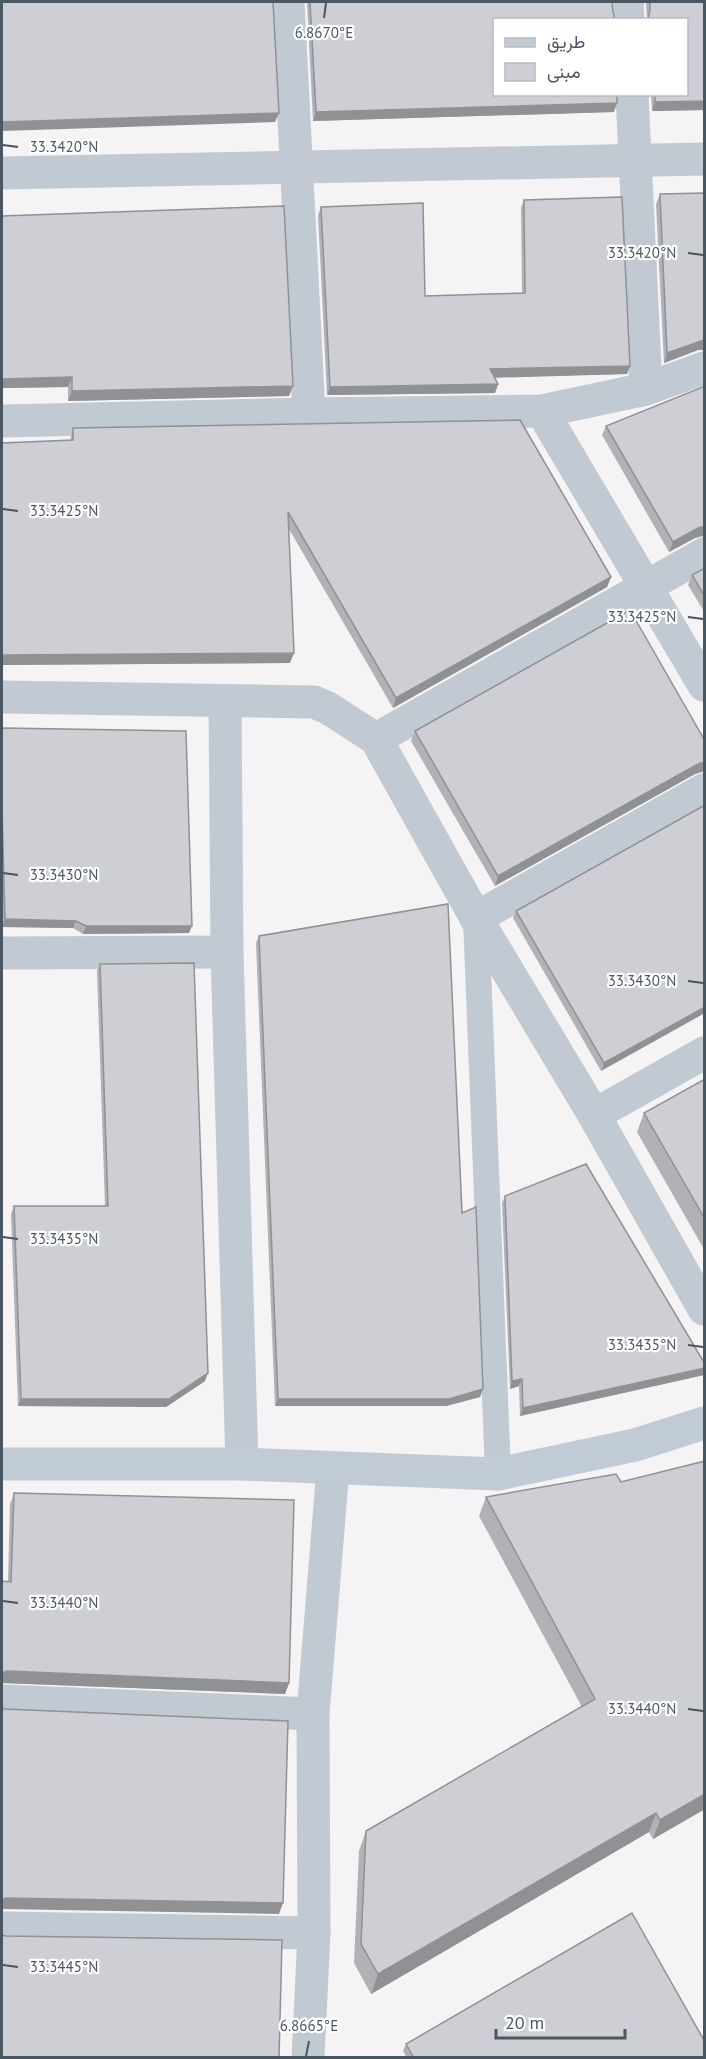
<svg xmlns="http://www.w3.org/2000/svg" width="706" height="2059" viewBox="0 0 706 2059" font-family="'PT Sans',Vazirmatn,sans-serif">
  <rect width="100%" height="100%" fill="#f5f3f3"/>
  <g fill="none" stroke-linecap="round" stroke-linejoin="round">
    <!-- lane -->
    <path stroke="#c1cad2" stroke-width="26" d="M476,918L498,1474"/>
    <!-- street -->
    <g stroke="#c1cad2" stroke-width="33">
      <path d="M288,2L309,414"/>
      <path d="M627,2L628,20"/>
      <path d="M632,94L646,389"/>
      <path d="M2,173L704,159"/>
      <path d="M542,411L704,685"/>
      <path d="M2,421L309,414L542,411L646,389L704,368"/>
      <path d="M2,697L314,702L328,708L376,739L476,918L594,1115L704,1309"/>
      <path d="M225,701L227,952L242,1464"/>
      <path d="M376,739L704,554"/>
      <path d="M476,918L704,790"/>
      <path d="M2,953L227,952"/>
      <path d="M594,1115L704,1053"/>
      <path d="M2,1701L313,1714"/>
      <path d="M2,1928L314,1933"/>
      <path d="M308,2058L314,1933L313,1714L333,1468"/>
    </g>
    <!-- secondary -->
    <path stroke="#c1cbd6" stroke-width="33" d="M2,1464H242L498,1474L635,1445L704,1423"/>
  </g>
  <!-- wall -->
  <g fill="#b0b2b7">
    <path d="M307,2H612L614,112L313,121Z"/>
    <path d="M646,2H705V110L652,111L651,94H687V20H647Z"/>
    <path d="M705,193V350H698L664,363L656,204L660,194Z"/>
    <path d="M524,200L630,366L627,374L494,377L498,384L495,393L327,395L318,215L321,207L425,296L522,293L521,208Z"/>
    <path d="M2,216L289,396L68,401V387L2,388Z"/>
    <path d="M705,386V536L695,538L669,552L602,435L606,426Z"/>
    <path d="M73,428L611,577L607,587L393,708L289,529L290,663L2,665V443L70,441Z"/>
    <path d="M705,568V613L688,585L692,575Z"/>
    <path d="M2,728L189,933L83,934L73,928L2,927Z"/>
    <path d="M415,731L705,741V771L695,774L495,886L411,741Z"/>
    <path d="M705,805L601,1071L513,918L516,911Z"/>
    <path d="M259,936L462,1213L483,1389L480,1397L446,1406H275L256,943Z"/>
    <path d="M100,964L205,1381L166,1407L18,1406L11,1214L14,1206H105L97,971Z"/>
    <path d="M705,1079V1251L637,1132L644,1113Z"/>
    <path d="M505,1196L705,1364L704,1375L520,1416L519,1386L510,1389L502,1203Z"/>
    <path d="M705,1461V1809L653,1839L649,1832L371,1994L354,1963L359,1851L366,1831L582,1707L479,1516L486,1497L621,1482Z"/>
    <path d="M14,1493L289,1683L285,1694L2,1683V1581H8L10,1504Z"/>
    <path d="M406,2044L705,2058H407L403,2051Z"/>
  </g>
  <!-- shaded-wall -->
  <g fill="#909195">
    <path d="M705,101V110L652,111L655,102Z"/>
    <path d="M617,103L614,112L313,121L316,112Z"/>
    <path d="M279,113L275,122L2,131V122Z"/>
    <path d="M705,340V350H698L664,363L667,353L701,341Z"/>
    <path d="M630,366L627,374L486,378L490,369Z"/>
    <path d="M72,377L68,387L2,388V379Z"/>
    <path d="M498,384L495,393L327,395L330,387Z"/>
    <path d="M293,386L289,396L68,401L72,391Z"/>
    <path d="M705,526L704,535L695,538L669,552L673,542L698,528Z"/>
    <path d="M611,577L607,587L393,708L396,698Z"/>
    <path d="M294,653L290,663L2,665V655Z"/>
    <path d="M705,762V771L695,774L495,886L498,876L698,764Z"/>
    <path d="M5,919L76,921L73,928L2,927Z"/>
    <path d="M86,926H192L189,933L83,934Z"/>
    <path d="M705,1007V1013L601,1071L604,1063Z"/>
    <path d="M705,1368L704,1375L520,1416L523,1408Z"/>
    <path d="M208,1373L205,1381L166,1407L18,1406L21,1399Z"/>
    <path d="M522,1379L519,1386L510,1389L512,1381Z"/>
    <path d="M483,1389L480,1397L446,1406H275L278,1399Z"/>
    <path d="M7,1671L289,1683L285,1694L2,1683V1673Z"/>
    <path d="M705,1794V1809L653,1839L660,1820Z"/>
    <path d="M656,1813L649,1832L371,1994L378,1974Z"/>
    <path d="M6,1898L283,1903L279,1914L2,1909V1900Z"/>
  </g>
  <!-- building -->
  <g fill="#cdcfd5" stroke="#909195" stroke-width="1.5">
    <path d="M2,2H273L279,113L2,122Z"/>
    <path d="M310,2H612L613,12L615,20H495V94H617V103L316,112Z"/>
    <path d="M650,2H705V101L655,102V94H687V20H648L650,10Z"/>
    <path d="M705,193V340L701,341L667,353L660,194Z"/>
    <path d="M622,197L630,366L490,369L498,384L330,387L321,207L423,203L425,296L489,294L525,293L524,200Z"/>
    <path d="M284,206L293,386L72,391V377L2,379V216Z"/>
    <path d="M705,386V526L698,528L673,542L606,426Z"/>
    <path d="M520,420L611,577L396,698L288,512L294,653L2,655V443L73,440V428Z"/>
    <path d="M705,568V597L692,575Z"/>
    <path d="M630,610L705,741V762L698,764L498,876L415,731Z"/>
    <path d="M2,728L186,731L192,926H86L76,921L5,919L2,810Z"/>
    <path d="M705,805V1007L604,1063L516,911Z"/>
    <path d="M448,904L462,1213L476,1207L483,1389L449,1399H278L259,936Z"/>
    <path d="M194,963L208,1373L169,1399H21L14,1206H108L100,964Z"/>
    <path d="M705,1079V1219L644,1113Z"/>
    <path d="M586,1164L705,1364V1368L523,1408L522,1379L512,1381L505,1196Z"/>
    <path d="M705,1461V1794L660,1820L656,1813L378,1974L361,1944L366,1831L595,1699L486,1497L616,1474L621,1482Z"/>
    <path d="M14,1493L294,1500L289,1683L7,1671L2,1673V1581L11,1582Z"/>
    <path d="M2,1708L5,1709L288,1721L283,1903L6,1898L2,1900Z"/>
    <path d="M632,1913L705,2042V2058H414L406,2044Z"/>
    <path d="M2,1935L6,1936L282,1940L279,2058H2Z"/>
  </g>
  <!-- ticks -->
  <path fill="none" stroke="#4a5661" stroke-width="2" d="M324,18L326,3M3,145L18,147M688,253L703,255M3,509L18,511M688,617L703,619M3,873L18,875M688,981L703,983M3,1237L18,1239M688,1345L703,1347M3,1601L18,1603M688,1709L703,1711M3,1965L18,1967M306,2056L309,2041"/>
  <g font-size="15" text-anchor="middle" fill="#4a5661" stroke="#fff" stroke-width="4.5" stroke-linejoin="round" paint-order="stroke">
    <text x="324" y="38">6.8670°E</text>
    <text x="64" y="152">33.3420°N</text>
    <text x="642" y="258">33.3420°N</text>
    <text x="64" y="516">33.3425°N</text>
    <text x="642" y="622">33.3425°N</text>
    <text x="64" y="880">33.3430°N</text>
    <text x="642" y="986">33.3430°N</text>
    <text x="64" y="1244">33.3435°N</text>
    <text x="642" y="1350">33.3435°N</text>
    <text x="64" y="1608">33.3440°N</text>
    <text x="642" y="1714">33.3440°N</text>
    <text x="64" y="1972">33.3445°N</text>
    <text x="309" y="2031">6.8665°E</text>
  </g>
  <!-- border -->
  <rect width="706" height="2059" fill="none" stroke="#4a5661" stroke-width="6"/>
  <!-- legend -->
  <rect x="493" y="18" width="195" height="78" fill="#ffffff" stroke="#b7bbc0" stroke-width="1.5"/>
  <rect x="505" y="38" width="30" height="9" fill="#c1cbd6" stroke="#b7bbc0" stroke-width="1.5"/>
  <text x="547" y="48" font-size="18" fill="#4a5661">طريق</text>
  <rect x="505" y="63" width="30" height="18" fill="#cdcfd5" stroke="#b7bbc0" stroke-width="1.5"/>
  <text x="547" y="78" font-size="18" fill="#4a5661">مبنى</text>
  <!-- scale -->
  <path d="M496 2029v9h129v-9" fill="none" stroke="#4a5661" stroke-width="3"/>
  <text x="505" y="2029" font-size="18" fill="#4a5661" stroke="#ffffff" stroke-width="4.5" paint-order="stroke">20 m</text>
</svg>
